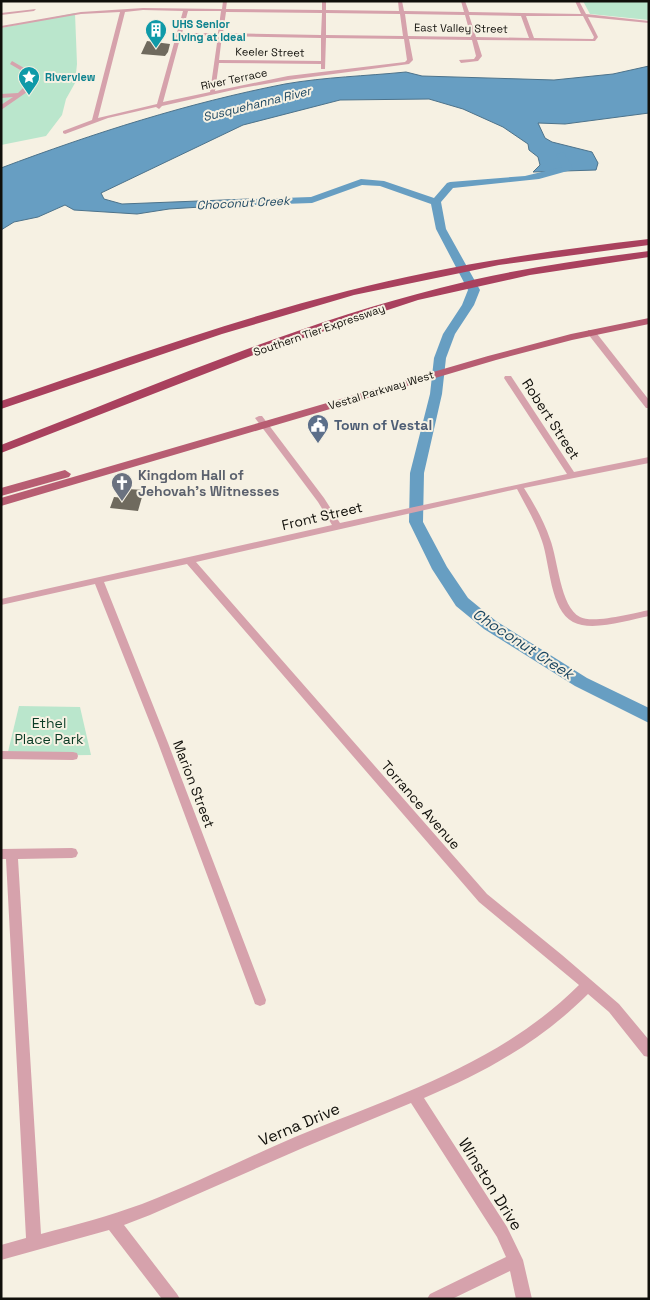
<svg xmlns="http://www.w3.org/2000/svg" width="650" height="1300" viewBox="0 0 650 1300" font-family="'Space Grotesk',sans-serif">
  <rect width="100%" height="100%" fill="#f6f1e3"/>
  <!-- green -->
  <g fill="#bae6cc">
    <path d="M583,1H649V20L590,14Z"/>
    <path d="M75,13L77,64L75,83L66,99L62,115L46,136L1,145V28Z"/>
    <path d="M19,706L80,707L91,755L7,756Z"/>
  </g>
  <!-- water -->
  <path fill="#679ec2" stroke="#4d738b" d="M649,66V113L565,124L538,123L545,138L552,142L592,152L598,163L596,170L533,172L540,165L538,157L529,150L528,144L503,127L463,109L429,99L340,100L243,125L101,193L104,199L122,204L249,199V204L169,209L137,214L74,210L65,205L38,217L14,222L1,230V168C94,133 188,103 285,84C325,77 366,76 406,72L422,76L554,80L613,74Z"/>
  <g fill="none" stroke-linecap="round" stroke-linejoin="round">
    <!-- river -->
    <path fill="#679ec2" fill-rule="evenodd" d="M561,152L564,153L573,168L571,170L539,179L453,188L441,202L446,229L480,290L474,305L455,334L446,358L442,394L424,473L423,522L447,567L468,598L496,621L587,678L649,708V723L575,686L484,629L456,606L432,569L409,522L410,473L430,394L434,358L443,334L462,305L468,290L436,229L431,204L380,186L362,185L312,203L227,206L222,203L227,200L311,197L361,179L384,181L434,198L447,183L450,182L525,176L562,167L556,155Z"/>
  </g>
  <!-- building -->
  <g fill="#6f6a5e">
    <path d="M147,41L170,44L168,52L165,56L141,54Z"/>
    <path d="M127,489L144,490L138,511L110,508L114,497L124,498Z"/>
  </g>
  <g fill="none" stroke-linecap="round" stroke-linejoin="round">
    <!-- minor -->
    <g fill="#d6a2ac" fill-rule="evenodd">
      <path d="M223,1H227L226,9L322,10V1H326V10L399,11L398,1H402L404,11L464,12L461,1H465L469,12L581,14L575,1H579L586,14L649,21V23L588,17L598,37L595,41L477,40L482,56L478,61L461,63L459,60L474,59L476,56L472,40L409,39L413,60L409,64L288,80L242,88L162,106L159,109L156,107L108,118L65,134L63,133V131L92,120L120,12L81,14L1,28V26L81,12L143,8L222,9ZM143,10L183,11L157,104L98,118L125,12ZM188,11H221L218,33H182ZM226,12L322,13L321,35L223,33ZM326,13L400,14L403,36L326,35ZM405,14L465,15L471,37L408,36ZM469,15L521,16L529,38L476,37ZM526,16H583L594,37L593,39L534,38ZM181,35L218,36L210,92L163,102ZM222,36L321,38V61L219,60ZM326,38L404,39L407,60L405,62L288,76L215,91L219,63L321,64V69H325Z"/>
      <path d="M36,9L34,11L1,15V13Z"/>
      <path d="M12,61L31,72L35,82L27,92L1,110V105L13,97L1,98V94L18,93L29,82L27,74L10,64Z"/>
      <path d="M588,330H594L649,400V408H646L588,334Z"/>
      <path d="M505,376H511L574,472L649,457V463L524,488C534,504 544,521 550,539C558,559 560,607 580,617C593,624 634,613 649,610V616C628,620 592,632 573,622C550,610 550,564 542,541C536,523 526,506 517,489L196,562L487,894L562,955L619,1004L649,1040V1057L644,1056L609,1012L588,994C541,1041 486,1072 424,1098L507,1227L523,1260L532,1299H516L510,1271L452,1299H427L430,1294L506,1257L497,1237L411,1103L305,1147L150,1215L124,1225L177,1294L180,1299H162L109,1230L1,1260V1245L26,1238L6,859H1V849L72,848L76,849L78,853L76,857L72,858L18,859L41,1234C75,1225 109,1216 142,1204C194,1184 244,1159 295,1137C394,1096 500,1064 579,985L479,902L187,564L104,582L168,743L266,1000L265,1004L260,1006L255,1004L158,743L95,584L1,605V599L332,525L318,502L255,418L259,416H262L324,498L340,523L567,474L504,378Z"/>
      <path d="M1,751L73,752L77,753L78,756L77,759L73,760L1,759Z"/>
    </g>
    <!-- major -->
    <g fill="#b75d72" fill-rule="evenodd">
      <path d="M649,318V324L572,340L496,360L1,506V498L488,356L571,334Z"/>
      <path d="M65,470L71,474L69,477L1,496V488Z"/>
    </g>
    <!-- highway -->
    <g fill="#a9415e" fill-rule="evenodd">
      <path d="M649,239V245L499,265L354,295L222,334L1,409V401C116,362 230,321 347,291C446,265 547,251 649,239Z"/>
      <path d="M649,251V257L530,275L418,300L261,352L1,453V445C146,389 289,326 440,288C508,270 579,260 649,251Z"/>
    </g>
  </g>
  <!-- icons -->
  <defs>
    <g id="building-pin" transform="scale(1.125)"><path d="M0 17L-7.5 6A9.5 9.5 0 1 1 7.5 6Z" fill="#0f9aa8" stroke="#f6f1e3"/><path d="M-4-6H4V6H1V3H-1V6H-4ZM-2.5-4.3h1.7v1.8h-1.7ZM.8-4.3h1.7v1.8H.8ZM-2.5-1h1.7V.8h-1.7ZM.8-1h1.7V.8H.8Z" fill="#fff"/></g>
    <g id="sight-pin" transform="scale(1.125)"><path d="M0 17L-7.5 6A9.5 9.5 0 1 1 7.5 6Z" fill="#0f9aa8" stroke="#f6f1e3"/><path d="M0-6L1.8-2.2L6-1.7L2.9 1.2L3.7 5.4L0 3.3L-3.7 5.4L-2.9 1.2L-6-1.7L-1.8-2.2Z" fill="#fff"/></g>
    <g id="civic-pin" transform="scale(1.125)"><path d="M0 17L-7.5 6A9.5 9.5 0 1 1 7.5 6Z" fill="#5c6f8a" stroke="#f6f1e3"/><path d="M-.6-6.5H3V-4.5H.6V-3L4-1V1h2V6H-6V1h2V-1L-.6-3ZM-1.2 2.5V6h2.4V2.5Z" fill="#fff"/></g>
    <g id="church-pin" transform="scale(1.125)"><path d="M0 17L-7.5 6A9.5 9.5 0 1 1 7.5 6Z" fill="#6b7280" stroke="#f6f1e3"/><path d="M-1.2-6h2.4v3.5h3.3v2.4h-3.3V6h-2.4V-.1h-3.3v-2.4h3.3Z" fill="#fff"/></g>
  </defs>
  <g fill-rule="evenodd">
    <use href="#building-pin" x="156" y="30"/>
    <use href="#sight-pin" x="29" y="77"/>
    <use href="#civic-pin" x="318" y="425"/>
    <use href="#church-pin" x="122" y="483"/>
  </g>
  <g text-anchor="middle" stroke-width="4" stroke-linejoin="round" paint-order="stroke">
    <!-- far-culture labels -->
    <g font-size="11" font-weight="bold" fill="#0d838f" stroke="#f6f1e3" text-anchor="start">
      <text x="172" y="28">UHS Senior<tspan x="172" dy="13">Living at Ideal</tspan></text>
      <text x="45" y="81">Riverview</text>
    </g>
    <!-- far-street labels -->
    <g font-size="11" fill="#100f0a" stroke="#f6f1e3">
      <text transform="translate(461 28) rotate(1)" y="4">East Valley Street</text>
      <text transform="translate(270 52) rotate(1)" y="4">Keeler Street</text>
      <text transform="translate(234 79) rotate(-12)" y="4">River Terrace</text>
      <text transform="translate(319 330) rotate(-19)" y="4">Southern Tier Expressway</text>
      <text transform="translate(381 390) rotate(-17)" y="4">Vestal Parkway West</text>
    </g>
    <!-- far-water labels -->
    <g font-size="12" font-style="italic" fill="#1b4661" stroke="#f6f1e3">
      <text transform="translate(257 104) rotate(-14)" y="4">Susquehanna River</text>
      <text transform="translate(243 203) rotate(-3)" y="4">Choconut Creek</text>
    </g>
    <!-- street labels -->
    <g font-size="14" fill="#100f0a" stroke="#f6f1e3">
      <text transform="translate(551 419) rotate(57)" y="5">Robert Street</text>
      <text transform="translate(322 516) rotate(-13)" y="5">Front Street</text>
      <text transform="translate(194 784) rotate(69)" y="5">Marion Street</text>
      <text transform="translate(421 805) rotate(49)" y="5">Torrance Avenue</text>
    </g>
    <!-- service labels -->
    <g font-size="14" font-weight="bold" fill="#4e5e75" stroke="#f6f1e3" text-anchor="start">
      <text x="334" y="430">Town of Vestal</text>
    </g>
    <!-- worship labels -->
    <g font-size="14" font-weight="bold" fill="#5b616d" stroke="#f6f1e3" text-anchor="start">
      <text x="138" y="480">Kingdom Hall of<tspan x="138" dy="16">Jehovah’s Witnesses</tspan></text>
    </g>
    <!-- park labels -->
    <g font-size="14" fill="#0a3c25" stroke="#f6f1e3">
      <text x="49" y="728">Ethel<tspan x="49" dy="16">Place Park</tspan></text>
    </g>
    <!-- water labels -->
    <g font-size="15" font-style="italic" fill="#1b4661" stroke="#f6f1e3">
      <text transform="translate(523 644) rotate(33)" y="5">Choconut Creek</text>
    </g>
    <!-- near-street labels -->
    <g font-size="16" fill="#100f0a" stroke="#f6f1e3">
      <text transform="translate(299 1124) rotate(-23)" y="6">Verna Drive</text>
      <text transform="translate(491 1184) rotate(58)" y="6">Winston Drive</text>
    </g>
  </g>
  <!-- border -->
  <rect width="650" height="1300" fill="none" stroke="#100f0a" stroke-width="5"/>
</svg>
